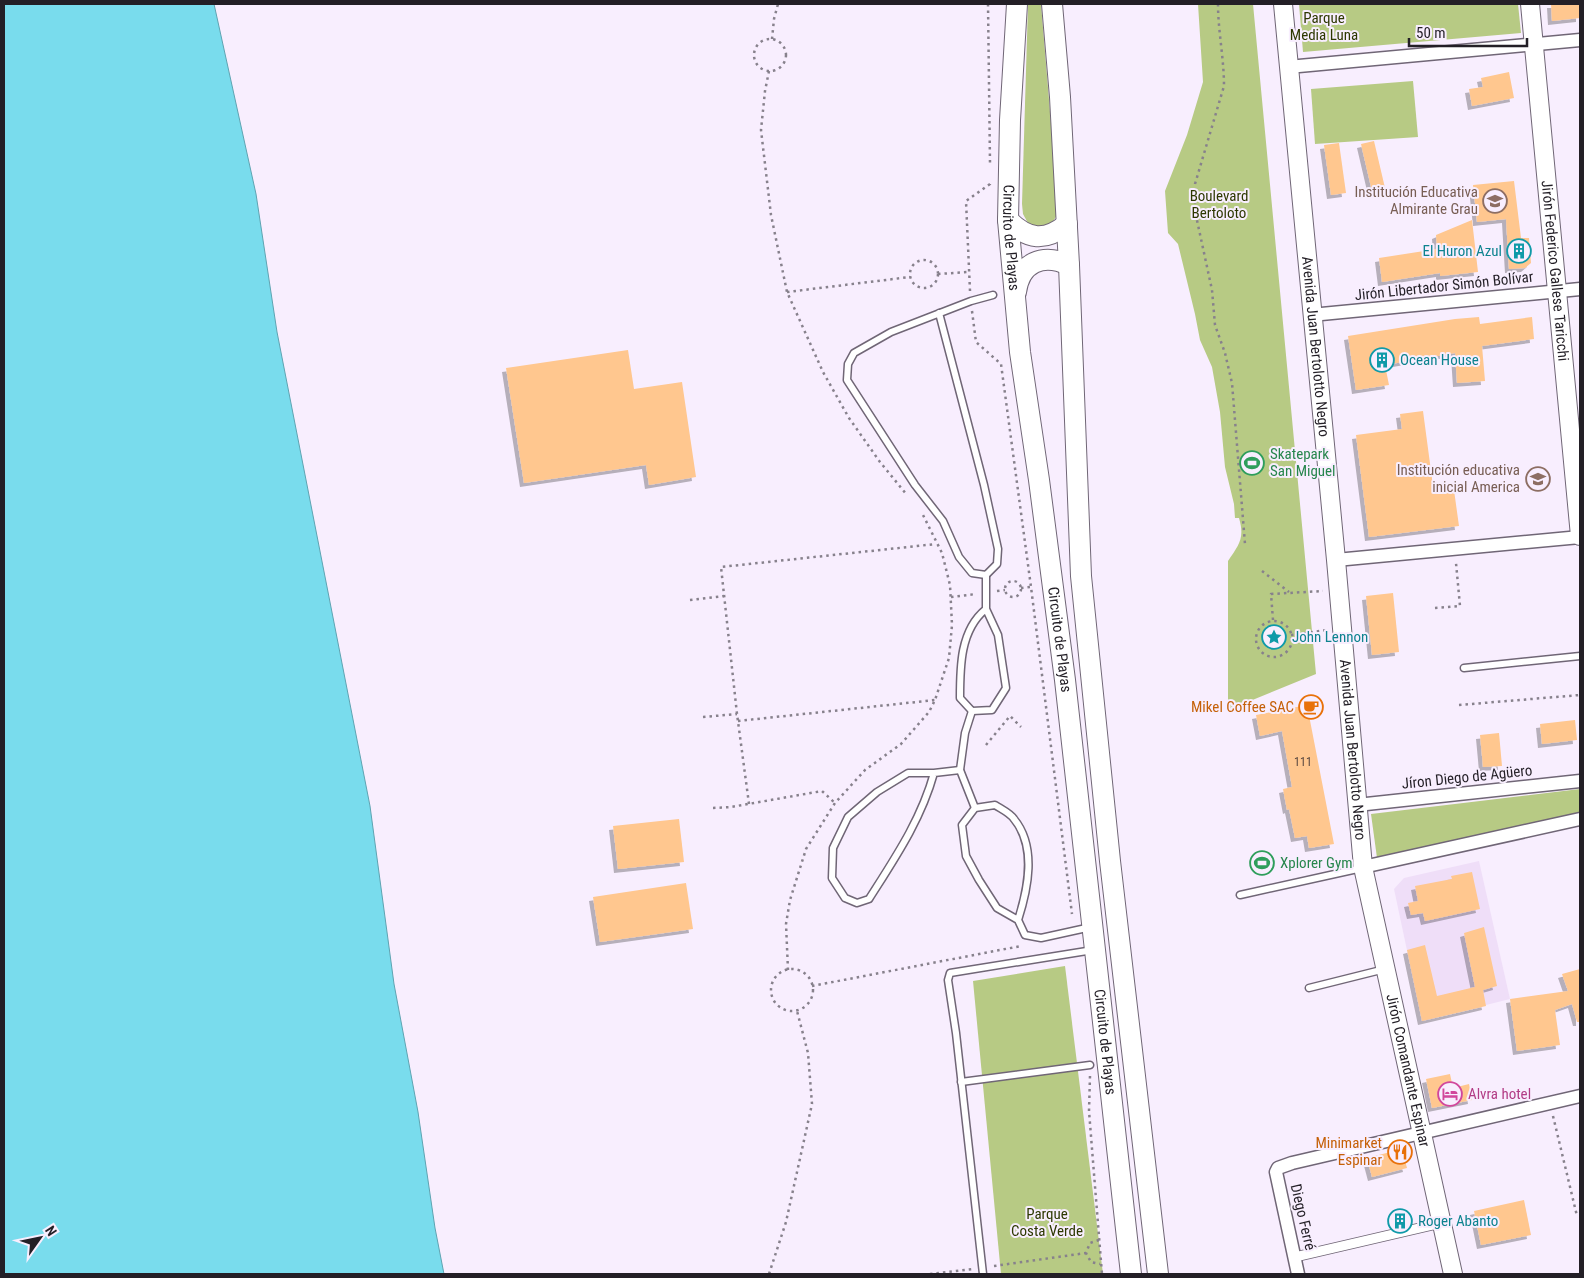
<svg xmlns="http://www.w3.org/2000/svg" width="1584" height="1278" viewBox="0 0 1584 1278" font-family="'Roboto Condensed',sans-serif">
  <defs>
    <filter id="shadow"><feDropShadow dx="-4" dy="4" stdDeviation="0" flood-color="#0004"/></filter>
  </defs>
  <rect width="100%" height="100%" fill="#f8eefe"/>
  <!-- built -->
  <path fill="#efdef8" d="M1479,861L1510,999L1422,1021L1394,889L1404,878Z"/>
  <!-- green -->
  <g fill="#b7ca84">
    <path d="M1028,4H1041L1058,207C1058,219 1052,223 1041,228L1029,225L1023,214L1022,204Z"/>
    <path d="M1198,4H1253L1316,674L1228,710V561C1239,545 1245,538 1239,518H1235L1234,504L1225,467L1220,412L1212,367L1200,340L1195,314L1178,244L1168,233L1165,191L1187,135L1203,82Z"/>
    <path d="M1299,4H1518L1521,33L1303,52Z"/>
    <path d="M1413,81L1418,137L1315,144L1311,89Z"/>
    <path d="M1580,789V815L1377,858L1371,814Z"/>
    <path d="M1065,966L1103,1274H1001L973,981Z"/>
  </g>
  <!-- water -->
  <path fill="#79dced" stroke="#5fa3b1" d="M4,4H214L256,194L277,332L370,806L394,984L418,1112L435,1228L444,1274H4Z"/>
  <!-- building -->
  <g fill="#ffc78f" filter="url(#shadow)">
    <path d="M1551,4H1580V18L1552,21Z"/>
    <path d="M1509,72L1514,98L1472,106L1469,89L1483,87L1481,78Z"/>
    <path d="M1374,141L1385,188L1372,191L1361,144Z"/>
    <path d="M1339,143L1346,193L1331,195L1324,145Z"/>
    <path d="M1514,181L1521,238H1529L1531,263L1525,268L1509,269L1506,219L1477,222L1473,185Z"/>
    <path d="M1472,220L1478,272L1440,276V273L1382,282L1379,258L1437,249L1436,235Z"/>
    <path d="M1479,317L1480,324L1532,317L1534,339L1482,346L1485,381L1457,383L1455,353L1385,365L1389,385L1356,390L1348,336L1455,319Z"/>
    <path d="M628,350L634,389L682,382L696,477L649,485L646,465L524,483L506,368Z"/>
    <path d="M1423,411L1433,486L1453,483L1459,526L1369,537L1356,435L1402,429L1400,414Z"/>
    <path d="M1393,593L1399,652L1372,655L1366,596Z"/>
    <path d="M1307,705L1334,844L1309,848L1307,836L1295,838L1289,809L1287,810L1283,789L1292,787L1282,731L1260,736L1256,715Z"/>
    <path d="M1575,720L1577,740L1542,744L1540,724Z"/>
    <path d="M1499,733L1502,766L1483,767L1480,735Z"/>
    <path d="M679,819L684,862L618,869L613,826Z"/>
    <path d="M1472,872L1480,909L1425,921L1423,913L1411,915L1408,903L1418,901L1415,886L1452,879L1451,876Z"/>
    <path d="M686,883L693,929L600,942L593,897Z"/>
    <path d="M1484,927L1497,986L1483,990L1486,1006L1422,1021L1407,950L1425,945L1437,996L1475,987L1464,933Z"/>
    <path d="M1580,969V1022H1577L1572,1004L1555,1010L1560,1045L1517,1051L1510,999L1568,991L1562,974Z"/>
    <path d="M1450,1074L1453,1088L1469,1084L1472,1100L1432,1108L1426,1079Z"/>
    <path d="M1402,1149L1407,1168L1372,1177L1367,1158Z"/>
    <path d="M1524,1200L1531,1235L1481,1245L1474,1211Z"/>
  </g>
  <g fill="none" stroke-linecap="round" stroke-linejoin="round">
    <!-- service casing -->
    <g stroke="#706676" stroke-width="9">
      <g id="service">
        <path d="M939,313L984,485L998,549L997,564L986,575L972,573L959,557L943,521L915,485L847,380L848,364L854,353L891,332L971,301L993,295"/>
        <path d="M986,609C960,630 960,667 960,698L972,711L992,710L1006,688L998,635L986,609V575"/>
        <path d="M1464,668L1580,656"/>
        <path d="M972,711L965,733L960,770L975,808"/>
        <path d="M934,773C921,820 895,858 869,899L857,903L845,898L832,878L833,848L848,817L877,792L908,773H934L960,770"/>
        <path d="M1240,895L1362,868"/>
        <path d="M1018,920C1028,889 1037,847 1014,819C1010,813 1001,809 995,805L975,808L962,825L966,856L979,880L997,908L1018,920L1025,935L1041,938L1091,927"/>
        <path d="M1309,988L1385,969"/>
        <path d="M961,1082L1090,1065"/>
        <path d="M983,1274L956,1033L948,980L950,973L1093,950"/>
      </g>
    </g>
    <!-- pedestrian casing -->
    <g stroke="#706676" stroke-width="11">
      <path id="pedestrian" d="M1295,1257L1441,1223"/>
    </g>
    <!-- minor casing -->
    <g stroke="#706676" stroke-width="15">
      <g id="minor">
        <path d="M1288,67L1580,40"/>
        <path d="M1311,315L1580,289"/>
        <path d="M1336,560L1580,537"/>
        <path d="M1357,805L1580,781"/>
        <path d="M1363,867L1580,819"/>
        <path d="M1298,1274L1276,1172L1278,1168L1292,1163L1580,1096"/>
      </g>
    </g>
    <!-- secondary casing -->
    <g stroke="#706676" stroke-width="20">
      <g id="secondary">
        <path id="s1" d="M1283,4L1336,560L1363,867L1453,1274"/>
        <path id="s2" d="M1530,4L1580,536"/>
      </g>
    </g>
    <!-- trunk casing -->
    <g stroke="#706676" stroke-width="22">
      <g id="trunk">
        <path id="s3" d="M1017,4L1010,120L1008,220L1020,352L1039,480L1065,680L1131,1274"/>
        <path d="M1052,4L1060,97L1069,265L1081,576L1110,861L1158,1274"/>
        <path d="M1008,220C1028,240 1045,242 1067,224"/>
        <path d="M1016,292C1020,262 1043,253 1069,265"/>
      </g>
    </g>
    <!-- path -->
    <g stroke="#87818c" stroke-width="2.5" stroke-dasharray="2.5 4" stroke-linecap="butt">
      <path d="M988,4L990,163"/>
      <path d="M1218,4C1218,31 1224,58 1224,86L1195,184V211L1212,290L1215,325L1225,353L1232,383L1245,544"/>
      <circle cx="770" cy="55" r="16"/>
      <path d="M772,39L774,19L778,4"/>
      <path d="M769,71L765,91L761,130L771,215L787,292L823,372L849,418L880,462L907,495"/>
      <circle cx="924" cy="274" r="14"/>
      <path d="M938,274L968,272"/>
      <path d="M970,291L966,201L990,184V181"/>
      <path d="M787,292L910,277"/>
      <path d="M972,311L976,342L1001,364L1031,587L1072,914"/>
      <path d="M1262,571L1289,592"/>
      <circle cx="1013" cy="589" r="8"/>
      <path d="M1021,588L1031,587"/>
      <path d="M997,591L1005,590"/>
      <path d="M951,597L976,594"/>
      <path d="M690,600L724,596"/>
      <path d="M1435,608L1460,606L1456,563"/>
      <path d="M1273,620L1271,594L1323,591"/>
      <circle cx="1274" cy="639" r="18"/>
      <path d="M1291,635L1327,630"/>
      <path d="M1459,705L1580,695"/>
      <path d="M703,717L737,714"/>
      <path d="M738,721L935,700"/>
      <path d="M986,745L1010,716L1021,727"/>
      <path d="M749,804L737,714L721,567L936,544"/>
      <path d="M713,808L731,807L822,791L835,803"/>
      <circle cx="792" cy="990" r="21"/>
      <path d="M788,970L786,924L790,900L806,849L835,803L865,770L901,744L929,712L935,700L949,658L952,625L950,585L942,553L923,515"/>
      <path d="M812,986L1021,946"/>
      <path d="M1090,1076L1089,1111L1102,1274"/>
      <path d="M1553,1116L1577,1216"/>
      <path d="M1099,1240L1090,1243L1086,1253L1091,1262L1100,1264"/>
      <path d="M994,1266L1086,1253"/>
      <path d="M769,1274L786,1222L812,1104L808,1053L797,1011"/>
      <path d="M930,1274L973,1269"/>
    </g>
    <!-- service -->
    <use href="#service" stroke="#fff" stroke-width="6"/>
    <!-- pedestrian -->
    <use href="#pedestrian" stroke="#fff" stroke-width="9"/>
    <!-- minor -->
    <use href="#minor" stroke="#fff" stroke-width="12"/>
    <!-- secondary -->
    <use href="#secondary" stroke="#fff" stroke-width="18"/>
    <!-- trunk -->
    <use href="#trunk" stroke="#fff" stroke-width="20"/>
  </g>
  <!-- icons -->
  <defs>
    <g id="school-ring" transform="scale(1.25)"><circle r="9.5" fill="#f8eefe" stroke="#8d6e63" stroke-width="1.5"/><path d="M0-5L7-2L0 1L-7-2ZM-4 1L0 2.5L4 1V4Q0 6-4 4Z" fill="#8d6e63"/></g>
    <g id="building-ring" transform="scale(1.25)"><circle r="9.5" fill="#f8eefe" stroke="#0f9aa8" stroke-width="1.5"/><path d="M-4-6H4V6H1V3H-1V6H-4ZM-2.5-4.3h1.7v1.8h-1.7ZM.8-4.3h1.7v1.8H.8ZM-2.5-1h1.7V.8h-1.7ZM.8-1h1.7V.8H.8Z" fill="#0f9aa8"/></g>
    <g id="stadium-ring" transform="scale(1.25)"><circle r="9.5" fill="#f8eefe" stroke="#2e9e5b" stroke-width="1.5"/><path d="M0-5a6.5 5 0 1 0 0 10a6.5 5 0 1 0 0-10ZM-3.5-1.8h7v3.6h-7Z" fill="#2e9e5b"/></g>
    <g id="sight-ring" transform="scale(1.25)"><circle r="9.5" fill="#f8eefe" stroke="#0f9aa8" stroke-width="1.5"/><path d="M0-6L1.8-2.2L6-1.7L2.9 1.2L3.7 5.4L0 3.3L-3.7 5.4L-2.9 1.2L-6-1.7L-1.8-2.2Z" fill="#0f9aa8"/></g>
    <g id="cafe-ring" transform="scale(1.25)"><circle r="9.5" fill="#f8eefe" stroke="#e8710a" stroke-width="1.5"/><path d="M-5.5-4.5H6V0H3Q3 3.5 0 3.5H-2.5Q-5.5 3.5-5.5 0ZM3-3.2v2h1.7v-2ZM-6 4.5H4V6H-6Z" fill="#e8710a"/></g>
    <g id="hotel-ring" transform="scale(1.25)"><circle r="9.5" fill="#f8eefe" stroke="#d1479c" stroke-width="1.5"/><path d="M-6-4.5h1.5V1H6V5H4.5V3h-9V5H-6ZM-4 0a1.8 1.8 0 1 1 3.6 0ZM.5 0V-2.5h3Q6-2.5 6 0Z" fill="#d1479c"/></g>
    <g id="restaurant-ring" transform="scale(1.25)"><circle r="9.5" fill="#f8eefe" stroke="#e8710a" stroke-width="1.5"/><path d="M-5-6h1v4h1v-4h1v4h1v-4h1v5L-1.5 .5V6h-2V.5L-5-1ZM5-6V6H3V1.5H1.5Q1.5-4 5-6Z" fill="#e8710a"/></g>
  </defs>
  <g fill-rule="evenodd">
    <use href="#school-ring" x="1495" y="201"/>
    <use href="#building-ring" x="1519" y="251"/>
    <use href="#building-ring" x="1382" y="360"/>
    <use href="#stadium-ring" x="1252" y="463"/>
    <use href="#school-ring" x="1538" y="479"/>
    <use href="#sight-ring" x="1274" y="637"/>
    <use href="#cafe-ring" x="1311" y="707"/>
    <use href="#stadium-ring" x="1262" y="863"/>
    <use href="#hotel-ring" x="1450" y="1094"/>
    <use href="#restaurant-ring" x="1400" y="1152"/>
    <use href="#building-ring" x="1400" y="1221"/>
  </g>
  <g text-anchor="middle" stroke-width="4" stroke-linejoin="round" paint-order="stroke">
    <!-- number labels -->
    <g font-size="12" fill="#5a4940">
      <text x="1303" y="766">111</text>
    </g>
    <!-- park labels -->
    <g font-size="15" fill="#2d3800" stroke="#f8eefe">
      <text x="1324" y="23">Parque<tspan x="1324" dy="17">Media Luna</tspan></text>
      <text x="1219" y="201">Boulevard<tspan x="1219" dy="17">Bertoloto</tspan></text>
      <text x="1047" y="1219">Parque<tspan x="1047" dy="17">Costa Verde</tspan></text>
    </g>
    <!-- education labels -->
    <g font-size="15" fill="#785e54" stroke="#f8eefe" text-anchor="end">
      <text x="1478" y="197">Institución Educativa<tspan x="1478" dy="17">Almirante Grau</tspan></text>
      <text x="1520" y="475">Institución educativa<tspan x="1520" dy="17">inicial America</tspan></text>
    </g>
    <!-- street labels -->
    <g font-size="15" fill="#231f26" stroke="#f8eefe">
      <text dy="5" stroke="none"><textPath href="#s3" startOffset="234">Circuito de Playas</textPath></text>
      <text dy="5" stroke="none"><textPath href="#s2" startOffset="268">Jirón Federico Gallese Taricchi</textPath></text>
      <text transform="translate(1444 286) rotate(-6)" y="5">Jirón Libertador Simón Bolívar</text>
      <text dy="5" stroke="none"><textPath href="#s1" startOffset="344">Avenida Juan Bertolotto Negro</textPath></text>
      <text dy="5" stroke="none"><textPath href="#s3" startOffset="639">Circuito de Playas</textPath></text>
      <text dy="5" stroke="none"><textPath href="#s1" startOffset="749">Avenida Juan Bertolotto Negro</textPath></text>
      <text transform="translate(1467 777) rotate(-6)" y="5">Jíron Diego de Agüero</text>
      <text dy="5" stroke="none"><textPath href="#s3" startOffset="1044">Circuito de Playas</textPath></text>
      <text dy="5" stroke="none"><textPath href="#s1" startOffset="1075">Jirón Comandante Espinar</textPath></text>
      <text transform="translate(1303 1217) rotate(77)" y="5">Diego Ferré</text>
    </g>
    <!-- culture labels -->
    <g font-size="15" fill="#0d838f" stroke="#f8eefe" text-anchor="start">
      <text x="1502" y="256" text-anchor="end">El Huron Azul</text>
      <text x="1400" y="365">Ocean House</text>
      <text x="1292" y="642">John Lennon</text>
      <text x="1418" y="1226">Roger Abanto</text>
    </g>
    <!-- leisure labels -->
    <g font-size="15" fill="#27864d" stroke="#f8eefe" text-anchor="start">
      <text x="1270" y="459">Skatepark<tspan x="1270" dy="17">San Miguel</tspan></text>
      <text x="1280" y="868">Xplorer Gym</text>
    </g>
    <!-- food labels -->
    <g font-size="15" fill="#c56008" stroke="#f8eefe" text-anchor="end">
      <text x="1294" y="712">Mikel Coffee SAC</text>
      <text x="1382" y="1148">Minimarket<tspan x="1382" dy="17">Espinar</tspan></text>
    </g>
    <!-- hotel labels -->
    <g font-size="15" fill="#b23c85" stroke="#f8eefe" text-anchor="start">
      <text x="1468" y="1099">Alvra hotel</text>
    </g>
  </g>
  <!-- border -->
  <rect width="1584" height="1278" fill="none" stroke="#231f26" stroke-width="10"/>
  <!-- north arrow -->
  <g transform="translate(40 1238) rotate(57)" stroke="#f8eefe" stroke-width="4" paint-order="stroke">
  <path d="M0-4L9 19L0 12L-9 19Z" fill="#231f26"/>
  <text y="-8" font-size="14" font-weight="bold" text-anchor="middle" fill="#231f26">N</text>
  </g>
  <!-- scale -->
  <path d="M1409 38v8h118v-8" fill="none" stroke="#231f26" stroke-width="2.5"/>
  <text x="1416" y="38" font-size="15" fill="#231f26" stroke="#f8eefe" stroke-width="4" paint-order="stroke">50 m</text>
</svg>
